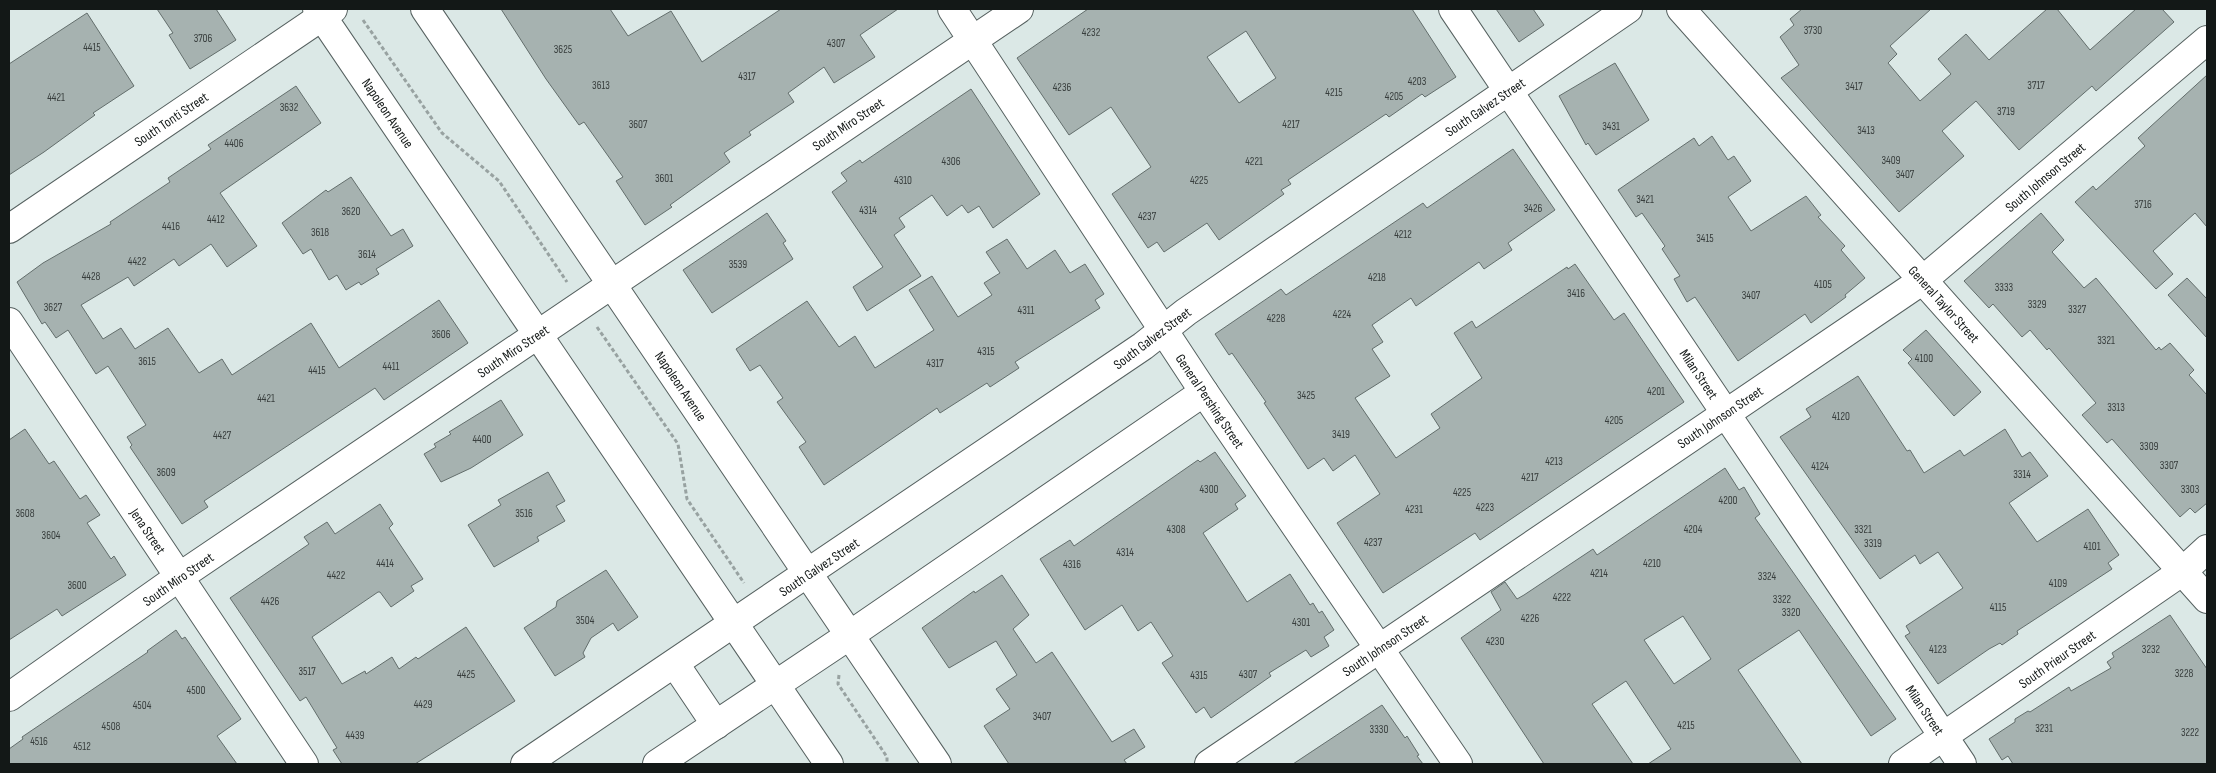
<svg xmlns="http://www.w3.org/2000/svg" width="2216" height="773" viewBox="0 0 2216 773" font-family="'Sofia Sans Condensed',sans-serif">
  <rect width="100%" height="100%" fill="#dbe8e6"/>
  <!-- building -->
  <g fill="#a6b2b0" stroke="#636e6c" fill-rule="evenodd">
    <path d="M157,9H216L236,40L190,69L169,35L173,33Z"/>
    <path d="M501,9H610L628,36L671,11L702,62L781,9H898L860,35L875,57L834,83L824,67L788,93L794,102L749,132L751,135L724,153L730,162L670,205L672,207L645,225L616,181L623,177L584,122L579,125L546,79Z"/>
    <path d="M1088,9H1412L1456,77L1425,97L1422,94L1389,117L1386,114L1288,180L1291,184L1281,190L1284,194L1219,240L1207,223L1164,252L1157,242L1148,248L1112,194L1151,167L1111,107L1069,135L1017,58ZM1246,31L1276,78L1239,103L1207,57Z"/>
    <path d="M1496,9H1533L1544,25L1519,42Z"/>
    <path d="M1802,9H1931L1890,46L1897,54L1888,63L1920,101L1951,74L1938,59L1966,34L1989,60L2047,9H2057L2090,50L2136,9H2162L2174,22L2096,91L2092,86L2019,150L1976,101L1942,131L1964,156L1899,212L1781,78L1799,65L1780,37L1794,25L1790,19Z"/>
    <path d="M87,13L134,86L93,113L95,115L44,152L9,175V64Z"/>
    <path d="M1615,63L1649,120L1596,155L1588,143L1586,145L1559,96Z"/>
    <path d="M2207,75V227L2195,213L2153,251L2173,274L2156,289L2075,202L2093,186L2096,190L2145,146L2138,138Z"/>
    <path d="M296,86L321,123L220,193L257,246L227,267L211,244L179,266L174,259L134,286L128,277L81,305L103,339L121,328L135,349L168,328L199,373L222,359L232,375L311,323L339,368L439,300L468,343L384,400L375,388L204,501L208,507L182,524L130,447L132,445L127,437L146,425L108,366L96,374L68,330L56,338L45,322L42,324L17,282L43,263L111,224L110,222L170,182L168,178L211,149L208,145Z"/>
    <path d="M971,89L1040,194L993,228L979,206L968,213L962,205L947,216L932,195L899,218L905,227L894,235L921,276L867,311L853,287L883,267L832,192L847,181L841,173L860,160L862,163Z"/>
    <path d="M1712,136L1728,160L1734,156L1751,181L1728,197L1751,231L1806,196L1821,215L1818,217L1845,246L1841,250L1865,278L1845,295L1846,297L1811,323L1805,314L1738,361L1695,297L1687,302L1674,279L1680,276L1662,249L1665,246L1642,213L1636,217L1618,190L1694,138L1699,146Z"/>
    <path d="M1513,149L1555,210L1508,243L1512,250L1484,269L1479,262L1416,306L1411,298L1372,325L1383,342L1372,349L1390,376L1355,398L1396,458L1440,428L1431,414L1482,378L1454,333L1472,321L1476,328L1567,267L1568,269L1575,264L1614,320L1624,313L1684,402L1480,540L1475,533L1383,593L1337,523L1380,494L1355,455L1333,471L1324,458L1308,469L1264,403L1266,402L1232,353L1229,355L1215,334L1281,289L1286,295L1423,203L1427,208Z"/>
    <path d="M351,177L391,236L403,229L413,246L376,269L379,274L361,285L359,282L346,290L337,275L329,280L311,249L303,254L282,223L326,190L328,192Z"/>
    <path d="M767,213L786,241L783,243L793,259L712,313L683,270Z"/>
    <path d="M2041,213L2064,240L2052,252L2084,288L2096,278L2156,350L2159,347L2161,350L2170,343L2194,370L2189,375L2207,395V503L2195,513L2190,508L2180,517L2112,439L2107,443L2082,415L2096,403L2049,348L2047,350L2030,330L2022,337L1993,304L1989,308L1964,281Z"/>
    <path d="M1007,239L1027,269L1055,250L1070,273L1085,264L1104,294L1095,300L1100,308L1015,362L1019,368L990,387L987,383L940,413L937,408L824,485L799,447L806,442L777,402L783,398L760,365L750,371L736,349L807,301L839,347L855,336L875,368L934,330L909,290L932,276L958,317L992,295L984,283L1000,273L986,252Z"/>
    <path d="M2187,278L2207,299V338L2168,295Z"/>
    <path d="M1926,330L1981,392L1954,416L1908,363L1912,359L1903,350Z"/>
    <path d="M1858,376L1907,451L1910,450L1924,473L1960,450L1964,456L2005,429L2022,457L2030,452L2048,476L2009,503L2037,542L2088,509L2119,555L2108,563L2112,569L2017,631L2018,634L2002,645L2000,643L1989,649L1938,684L1905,636L1910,633L1906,626L1963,588L1938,552L1920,564L1915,555L1880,579L1780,437L1811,417L1806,409Z"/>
    <path d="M501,400L523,435L471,468L441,482L424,454L436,447L434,444L451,434L449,432Z"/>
    <path d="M25,429L49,464L54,461L80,499L86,495L100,515L87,523L111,559L114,556L126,575L62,616L57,609L9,640V440Z"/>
    <path d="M1215,452L1246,496L1235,504L1238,509L1203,533L1247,602L1290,574L1310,605L1313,603L1319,613L1322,611L1334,630L1324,637L1329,646L1311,657L1306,650L1269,673L1271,676L1211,718L1204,707L1196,713L1162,663L1173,656L1151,622L1138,631L1122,605L1085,630L1040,559L1070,540L1074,546L1198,460L1200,462Z"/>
    <path d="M1725,468L1739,490L1744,487L1760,514L1755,518L1896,719L1871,736L1799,630L1738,670L1802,764H1648L1671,749L1626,681L1592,704L1633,764H1544L1461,638L1501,610L1491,592L1505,582L1517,599L1524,595L1593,549L1597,555ZM1683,616L1711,659L1674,684L1644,640Z"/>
    <path d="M548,472L565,501L556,506L565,521L537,537L539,541L494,567L468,525L501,505L498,500Z"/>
    <path d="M380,504L393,524L389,528L423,579L411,586L414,591L391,607L380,592H378L312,637L342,684L365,671L366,674L392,657L399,669L416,657L418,659L466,627L515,701L415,764H342L333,750L337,748L306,697L300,701L230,598L309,544L304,537L327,522L335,534Z"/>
    <path d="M606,570L638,617L618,631L613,623L591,638L583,653L585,657L555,676L524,628L556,607L557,601Z"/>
    <path d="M1002,575L1029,615L1013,629L1036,663L1052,652L1112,742L1134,729L1145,747L1124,760L1127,764H1009L984,726L1010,709L996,689L1017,675L996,641L949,668L922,628L974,591L975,593Z"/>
    <path d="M2170,615L2207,669V764H2013L2008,756L2002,760L1989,739L2015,722V719L2028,711L2030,712L2069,687L2071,691L2111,668L2107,662L2114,657L2112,653Z"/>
    <path d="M176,630L182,639L185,637L241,719L217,736L237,764H9V749L23,739L22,737L148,652L147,651Z"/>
    <path d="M1382,705L1405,738L1407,736L1419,755L1417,756L1423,764H1293Z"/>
  </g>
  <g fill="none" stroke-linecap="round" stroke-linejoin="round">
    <!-- minor casing -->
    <g stroke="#566160" stroke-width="30">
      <g id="minor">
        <path d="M952,9L1204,392L1458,764"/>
        <path d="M1453,9L1962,764"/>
        <path d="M1681,9L2207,599"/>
        <path d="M9,229L333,9"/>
        <path d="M9,322L304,764"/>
        <path d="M675,664L716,725"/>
        <path d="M9,697L179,577L1019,9"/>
        <path d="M525,764L1143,346L1186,312L1628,9"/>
        <path d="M657,764L850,635L1204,392"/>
        <path d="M1209,764L1923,280L2207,40"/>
        <path d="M1903,764L2183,571L2207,549"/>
      </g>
    </g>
    <!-- major casing -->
    <g stroke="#566160" stroke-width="30">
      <g id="major">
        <path d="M317,9L829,764"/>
        <path d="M425,9L937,764"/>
      </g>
    </g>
    <!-- path -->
    <g stroke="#98a2a1" stroke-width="3" stroke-dasharray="4 2.5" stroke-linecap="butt">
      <path d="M363,20L442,133L499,181L567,282"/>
      <path d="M597,327L678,444L687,499L744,583"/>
      <path d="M839,675L838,684L887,757V764"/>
    </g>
    <!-- minor -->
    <use href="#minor" stroke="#fff" stroke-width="28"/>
    <!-- major -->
    <use href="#major" stroke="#fff" stroke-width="28"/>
  </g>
  <g text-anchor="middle" stroke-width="4" stroke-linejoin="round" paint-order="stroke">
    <!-- number labels -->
    <g font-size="11" fill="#383e3d">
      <text x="1813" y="34">3730</text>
      <text x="1091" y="36">4232</text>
      <text x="203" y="42">3706</text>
      <text x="836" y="47">4307</text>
      <text x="92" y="51">4415</text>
      <text x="563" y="53">3625</text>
      <text x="747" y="80">4317</text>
      <text x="1417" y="85">4203</text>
      <text x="601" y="89">3613</text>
      <text x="2036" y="89">3717</text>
      <text x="1854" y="90">3417</text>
      <text x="1062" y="91">4236</text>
      <text x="1334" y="96">4215</text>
      <text x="1394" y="100">4205</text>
      <text x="56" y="101">4421</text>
      <text x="289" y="111">3632</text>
      <text x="2006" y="115">3719</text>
      <text x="638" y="128">3607</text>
      <text x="1291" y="128">4217</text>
      <text x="1611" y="130">3431</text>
      <text x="1866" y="134">3413</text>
      <text x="234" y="147">4406</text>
      <text x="1891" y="164">3409</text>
      <text x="951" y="165">4306</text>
      <text x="1254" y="165">4221</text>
      <text x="1905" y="178">3407</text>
      <text x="664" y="182">3601</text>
      <text x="903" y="184">4310</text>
      <text x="1199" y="184">4225</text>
      <text x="1645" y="203">3421</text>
      <text x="2143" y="208">3716</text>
      <text x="1533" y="212">3426</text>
      <text x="868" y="214">4314</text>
      <text x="351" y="215">3620</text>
      <text x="1147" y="220">4237</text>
      <text x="216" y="223">4412</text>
      <text x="171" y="230">4416</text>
      <text x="320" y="236">3618</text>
      <text x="1403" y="238">4212</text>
      <text x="1705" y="242">3415</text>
      <text x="367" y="258">3614</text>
      <text x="137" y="265">4422</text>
      <text x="738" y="268">3539</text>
      <text x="91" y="280">4428</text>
      <text x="1377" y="281">4218</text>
      <text x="1823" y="288">4105</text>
      <text x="2004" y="291">3333</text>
      <text x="1576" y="297">3416</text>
      <text x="1751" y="299">3407</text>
      <text x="2037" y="308">3329</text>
      <text x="53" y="311">3627</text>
      <text x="2077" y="313">3327</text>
      <text x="1026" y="314">4311</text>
      <text x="1342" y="318">4224</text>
      <text x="1276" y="322">4228</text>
      <text x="441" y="338">3606</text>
      <text x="2106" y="344">3321</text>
      <text x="986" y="355">4315</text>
      <text x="1924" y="362">4100</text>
      <text x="147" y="365">3615</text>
      <text x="935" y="367">4317</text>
      <text x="391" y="370">4411</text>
      <text x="317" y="374">4415</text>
      <text x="1656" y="395">4201</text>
      <text x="1306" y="399">3425</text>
      <text x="266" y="402">4421</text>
      <text x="2116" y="411">3313</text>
      <text x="1841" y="420">4120</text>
      <text x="1614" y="424">4205</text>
      <text x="1341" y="438">3419</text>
      <text x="222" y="439">4427</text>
      <text x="482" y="443">4400</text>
      <text x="2149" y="450">3309</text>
      <text x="1554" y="465">4213</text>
      <text x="2169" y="469">3307</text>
      <text x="1820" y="470">4124</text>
      <text x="166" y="476">3609</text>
      <text x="2022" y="478">3314</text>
      <text x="1530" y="481">4217</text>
      <text x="1209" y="493">4300</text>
      <text x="2190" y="493">3303</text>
      <text x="1462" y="496">4225</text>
      <text x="1728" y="504">4200</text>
      <text x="1485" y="511">4223</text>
      <text x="1414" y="513">4231</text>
      <text x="25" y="517">3608</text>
      <text x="524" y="517">3516</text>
      <text x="1176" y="533">4308</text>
      <text x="1693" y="533">4204</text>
      <text x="1863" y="533">3321</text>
      <text x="51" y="539">3604</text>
      <text x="1373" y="546">4237</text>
      <text x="1873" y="547">3319</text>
      <text x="2092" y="550">4101</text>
      <text x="1125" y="556">4314</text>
      <text x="385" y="567">4414</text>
      <text x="1652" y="567">4210</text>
      <text x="1072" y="568">4316</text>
      <text x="1599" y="577">4214</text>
      <text x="336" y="579">4422</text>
      <text x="1767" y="580">3324</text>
      <text x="2058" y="587">4109</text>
      <text x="77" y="589">3600</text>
      <text x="1562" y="601">4222</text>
      <text x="1782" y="603">3322</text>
      <text x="270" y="605">4426</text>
      <text x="1998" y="611">4115</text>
      <text x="1791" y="616">3320</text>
      <text x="1530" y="622">4226</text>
      <text x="585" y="624">3504</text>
      <text x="1301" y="626">4301</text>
      <text x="1495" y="645">4230</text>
      <text x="1938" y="653">4123</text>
      <text x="2151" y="653">3232</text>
      <text x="307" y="675">3517</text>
      <text x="2184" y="677">3228</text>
      <text x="466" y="678">4425</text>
      <text x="1248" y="678">4307</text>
      <text x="1199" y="679">4315</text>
      <text x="196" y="694">4500</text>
      <text x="423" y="708">4429</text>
      <text x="142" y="709">4504</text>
      <text x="1042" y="720">3407</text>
      <text x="1686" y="729">4215</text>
      <text x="111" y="730">4508</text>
      <text x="2044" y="732">3231</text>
      <text x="1379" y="733">3330</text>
      <text x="2190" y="736">3222</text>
      <text x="355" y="739">4439</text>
      <text x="39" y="745">4516</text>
      <text x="82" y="750">4512</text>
    </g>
    <!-- street labels -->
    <g font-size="14" fill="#131817" stroke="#fff">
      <text transform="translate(1485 107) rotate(-34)" y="5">South Galvez Street</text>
      <text transform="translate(388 113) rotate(56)" y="5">Napoleon Avenue</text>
      <text transform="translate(171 119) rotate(-34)" y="5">South Tonti Street</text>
      <text transform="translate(848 124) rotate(-34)" y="5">South Miro Street</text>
      <text transform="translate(2045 177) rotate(-40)" y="5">South Johnson Street</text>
      <text transform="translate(1944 304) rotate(48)" y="5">General Taylor Street</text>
      <text transform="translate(1152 338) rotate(-37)" y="5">South Galvez Street</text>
      <text transform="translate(513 351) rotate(-34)" y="5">South Miro Street</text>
      <text transform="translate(1699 374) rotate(56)" y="5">Milan Street</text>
      <text transform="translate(681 386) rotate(56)" y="5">Napoleon Avenue</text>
      <text transform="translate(1210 401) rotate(56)" y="5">General Pershing Street</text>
      <text transform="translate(1720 417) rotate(-34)" y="5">South Johnson Street</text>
      <text transform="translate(148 531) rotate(56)" y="5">Jena Street</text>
      <text transform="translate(819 567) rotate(-34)" y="5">South Galvez Street</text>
      <text transform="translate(178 579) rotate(-35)" y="5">South Miro Street</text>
      <text transform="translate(1385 645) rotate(-34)" y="5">South Johnson Street</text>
      <text transform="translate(2057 659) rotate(-35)" y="5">South Prieur Street</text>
      <text transform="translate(1925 710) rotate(56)" y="5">Milan Street</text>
    </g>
  </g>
  <!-- border -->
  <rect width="2216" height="773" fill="none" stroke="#131817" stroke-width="20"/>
</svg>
